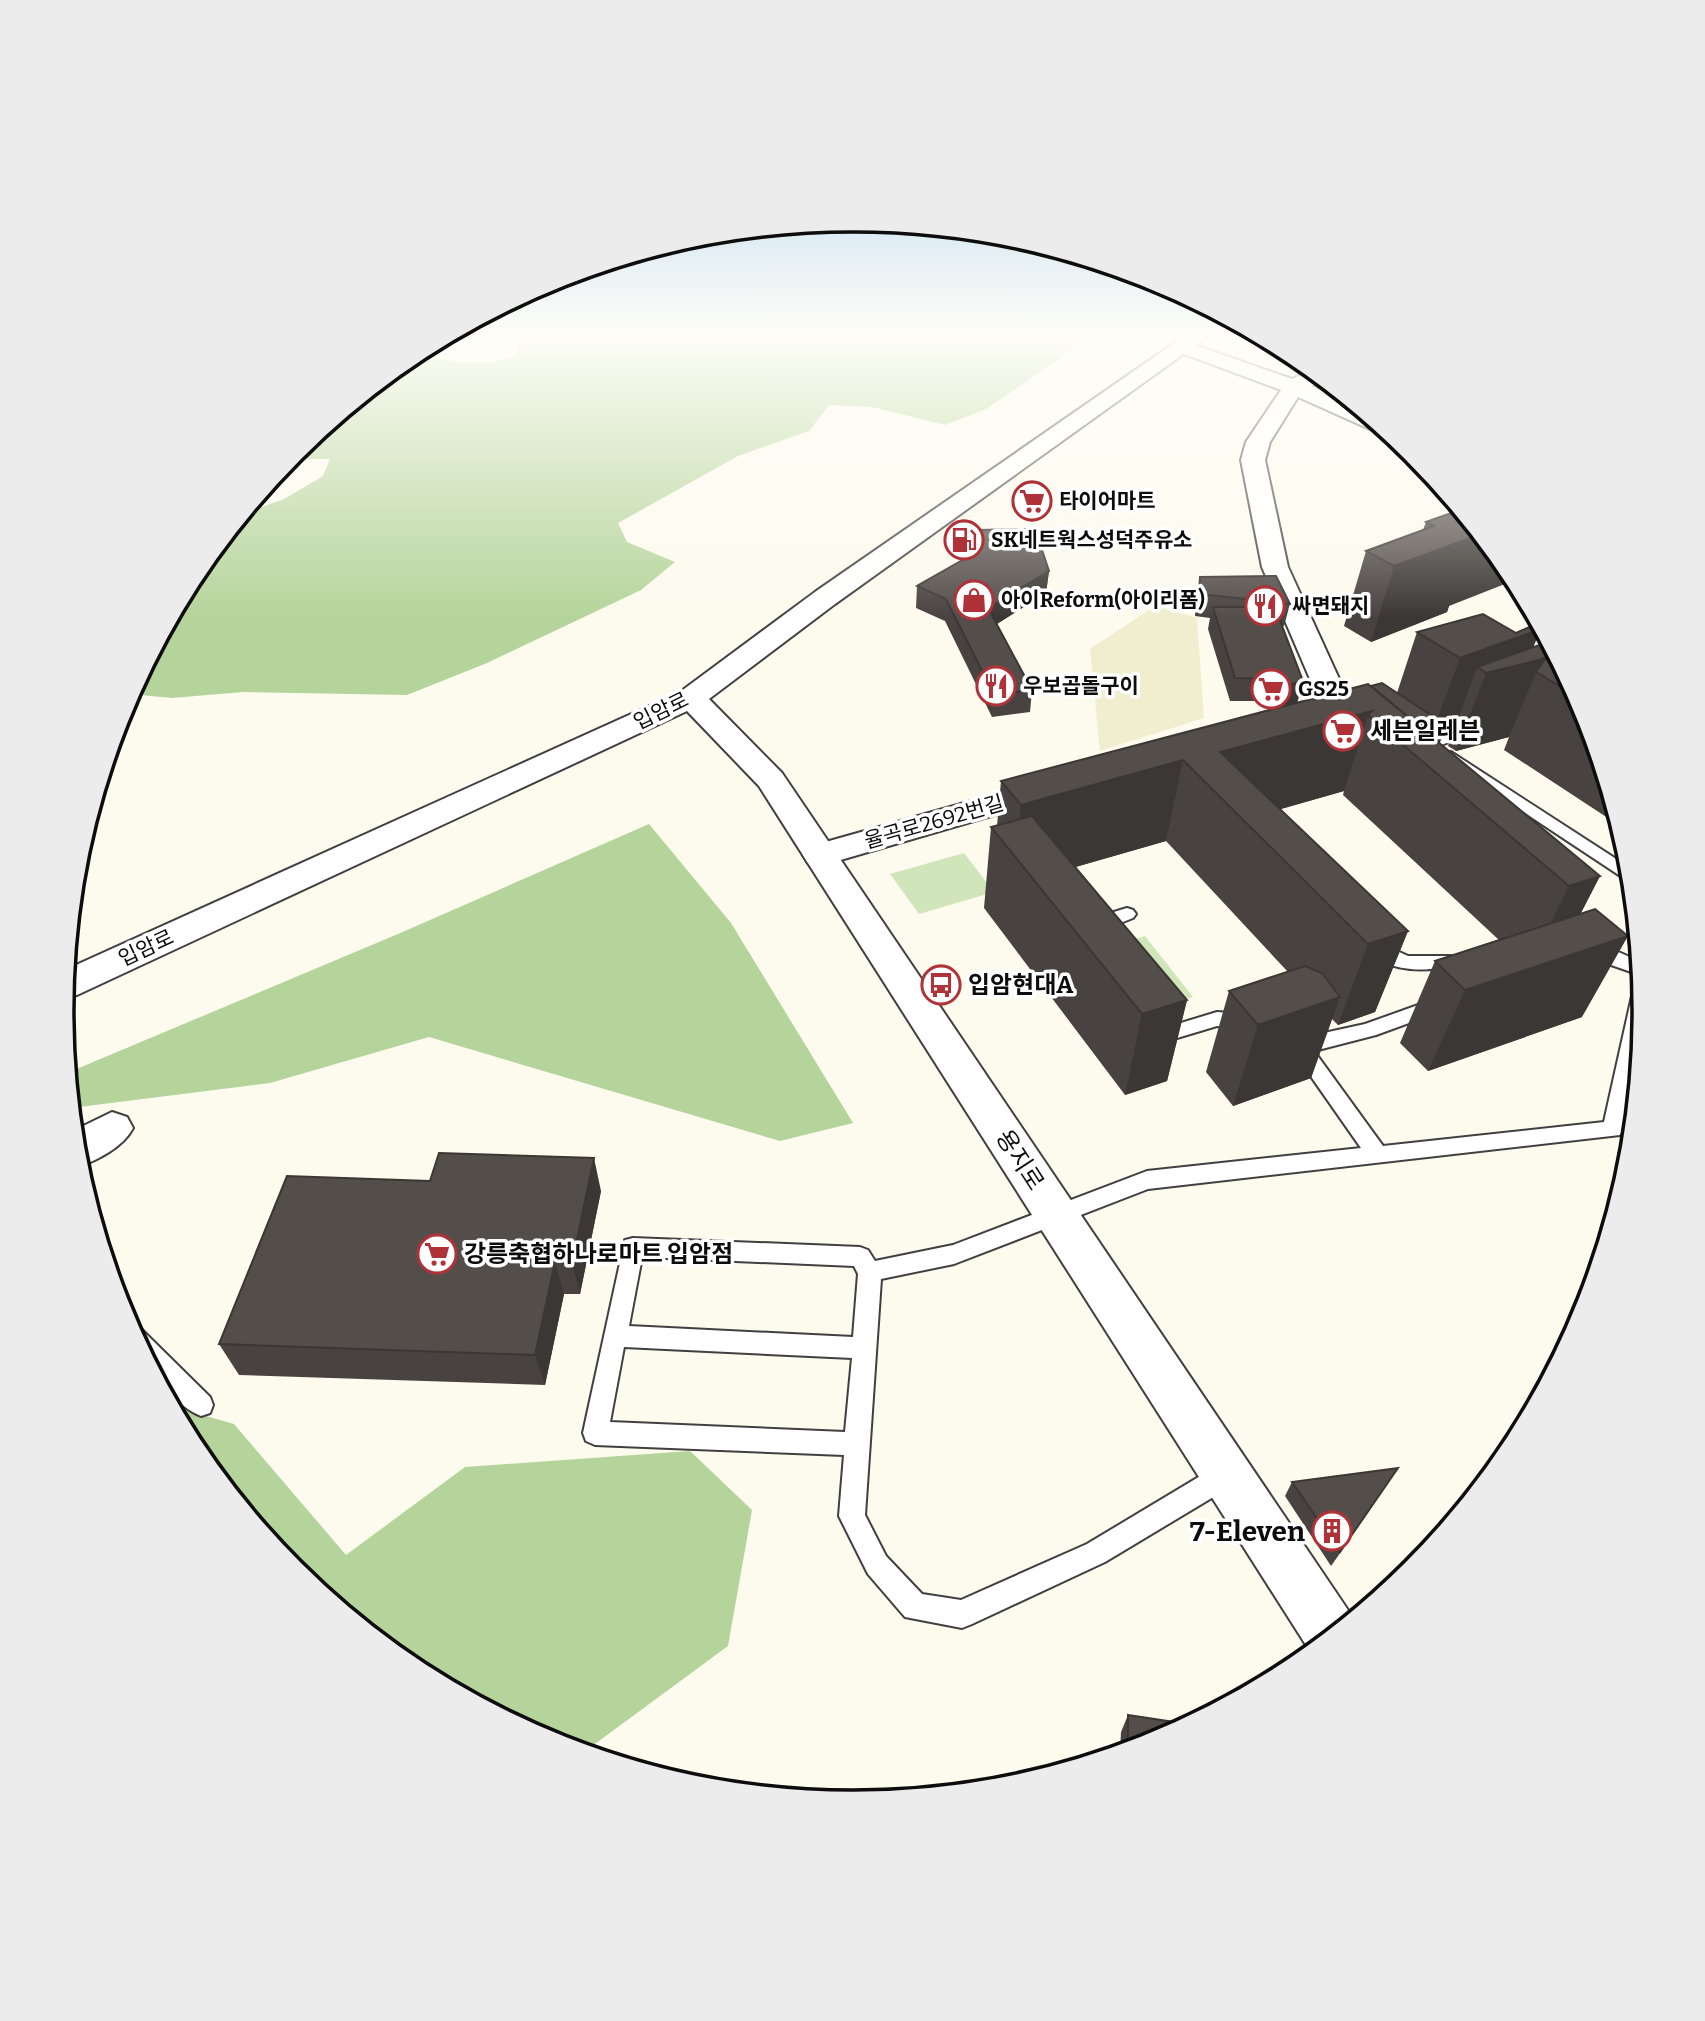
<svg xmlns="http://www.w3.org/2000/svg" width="1705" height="2021" viewBox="0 0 1705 2021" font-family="Bitter,'Noto Sans KR',serif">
  <rect width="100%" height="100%" fill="#fdfaee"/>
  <!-- farmland -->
  <path fill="#f1eed0" d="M1155,606L1197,618L1204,718L1100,751L1090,649Z"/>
  <!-- green -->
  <g fill="#d1e5bb">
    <path d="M964,853L994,892L919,914L890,874Z"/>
    <path d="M1145,936L1193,997L1164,1005L1116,944Z"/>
  </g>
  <!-- forest -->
  <g fill="#b5d49b">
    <path d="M520,335H1085L1086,336L1057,361L986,409L945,425L872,407L829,405L809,431L738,456L618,523L627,542L675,562L641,590L487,663L407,695L243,692L172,698L129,694L195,571L242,514L284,499L323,476L330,459H287L293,451L418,350C447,365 486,368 516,355Z"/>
    <path d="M649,824L731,923L853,1123L780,1141L429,1037L270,1083L71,1108L67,1073L398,934Z"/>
    <path d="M171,1406L234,1424L346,1555L465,1467L690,1451L752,1510L728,1646L584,1752L549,1741L413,1668L293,1570L194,1450Z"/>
  </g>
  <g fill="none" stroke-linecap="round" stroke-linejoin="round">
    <!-- service casing -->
    <g stroke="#404040" stroke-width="4">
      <g id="service">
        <path d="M1475,722L1480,724V730L1431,749L1423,744Z"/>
        <path d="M1451,752L1630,868L1631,883L1445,760V754Z"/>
        <path d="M1127,908L1133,910L1136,914L1133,918L1095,933L1086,927L1094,918Z"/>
        <path d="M1375,941L1408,956H1451L1462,974L1453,981L1446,979L1439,968C1416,972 1380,969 1366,947L1368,943Z"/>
        <path d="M1593,941L1639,961L1640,975L1594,959L1584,947Z"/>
        <path d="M1642,989C1645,1022 1636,1106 1620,1135L1148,1189L954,1264L881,1279L865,1515L886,1556L922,1594L961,1600L1087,1544L1217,1466L1226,1463L1235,1466L1239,1475L1235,1484L1105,1562L972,1624L962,1628L905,1617L868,1574L839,1516L844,1455L595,1445L586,1441L583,1433L625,1240L633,1238L860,1247L868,1250L875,1261L953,1245L1147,1171L1361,1148L1289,1045L1292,1040L1365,1024L1435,999L1445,1006L1442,1011L1376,1035L1314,1051L1383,1146L1604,1122L1632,996ZM642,1257L854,1266L858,1274L853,1337L629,1326ZM624,1347L852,1358L845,1432L610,1422Z"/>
        <path d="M1217,1012L1245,1014L1255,1021L1245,1028L1217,1026L1167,1041L1160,1039L1150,1024L1160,1017L1167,1019L1171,1026Z"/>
        <path d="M134,1327L142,1330L210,1397L213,1405L210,1413L201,1416C169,1404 145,1357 129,1328Z"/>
      </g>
    </g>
    <!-- minor casing -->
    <g stroke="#404040" stroke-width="4">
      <g id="minor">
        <path d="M1183,341L1292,379L1312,369L1324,379L1311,386L1359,408L1388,431H1374L1298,397L1270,442L1265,460L1288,567L1351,705L1347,711L1298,725L1287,722L1283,716L1287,710L1319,700L1262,567L1241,460L1246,442L1281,390L1176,351L1173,347L1176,343Z"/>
        <path d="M1049,779L1060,782L1065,789L1060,796L820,866L808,863L803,855L808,847Z"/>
        <path d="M112,1112L127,1117L133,1128C123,1147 98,1160 77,1167L73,1131Z"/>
      </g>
    </g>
    <!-- tertiary casing -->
    <g stroke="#404040" stroke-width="4">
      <path id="tertiary" d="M1186,335H1210L835,604L709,699L782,773L1352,1616L1311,1653L759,786L687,711L77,995L62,999L65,970L680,692L815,592Z"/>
    </g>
    <!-- service -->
    <use href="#service" fill="#fff" fill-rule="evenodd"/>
    <!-- minor -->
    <use href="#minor" fill="#fff" fill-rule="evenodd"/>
    <!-- tertiary -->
    <use href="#tertiary" fill="#fff" fill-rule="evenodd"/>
  </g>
  <!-- wall -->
  <g fill="#484340">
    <path d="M1460,510L1449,606L1447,612L1371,642L1344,626L1366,551L1423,530L1426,522Z"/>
    <path d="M975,530L1049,571L1046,593L997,624L1032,690L1030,712L992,717L945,621L916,608L917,586L974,553Z"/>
    <path d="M1200,577L1290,604L1284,626H1282L1297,703L1308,700L1309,695L1316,698L1371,686L1397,693L1417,632L1533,647L1542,644L1545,636L1584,708L1618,823L1617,824L1504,750L1509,737L1456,751L1448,746L1455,727L1444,731L1439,743L1600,876L1580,914L1582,1017L1428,1071L1400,1043L1435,961L1499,940L1343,795L1344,791L1280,809L1408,931L1375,1012L1338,1025L1332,1019L1311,1078L1233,1106L1206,1072L1229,991L1288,972L1166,841L1075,867L1187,1000L1167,1081L1125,1095L984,908L991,827L997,826L1001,781L1277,709L1268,701H1230L1208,629L1210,618L1195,616L1196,599Z"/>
    <path d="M601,1191L580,1294H564L545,1385L239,1375L219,1344Z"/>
    <path d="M1292,1482L1388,1483L1331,1566L1285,1496Z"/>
    <path d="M1128,1715L1155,1742L1120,1752L1121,1732Z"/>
  </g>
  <!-- shaded-wall -->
  <g fill="#3b3734">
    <path d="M1477,531L1511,571L1515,580L1449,606L1447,612L1371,642L1394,566Z"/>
    <path d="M1049,571L1046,593L987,630L988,608Z"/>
    <path d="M1541,629L1527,662L1546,658L1536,672L1509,737L1456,751L1486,673L1477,667L1455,727L1444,731L1435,757L1395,738L1434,728L1460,658Z"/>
    <path d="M1303,681L1297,704L1278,709L1284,686Z"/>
    <path d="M1372,711L1368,715L1344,791L1243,820L1220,752Z"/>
    <path d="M1183,760L1166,841L1034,879L1016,857L1021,805Z"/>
    <path d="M1600,876L1558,958L1529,967L1569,886Z"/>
    <path d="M1408,931L1375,1012L1338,1025L1368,944Z"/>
    <path d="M1628,936L1582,1017L1428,1071L1465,990Z"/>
    <path d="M1340,997L1311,1078L1233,1106L1258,1025Z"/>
    <path d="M1187,1000L1167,1081L1125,1095L1142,1014Z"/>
    <path d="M594,1158L601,1191L580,1294L572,1263Z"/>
    <path d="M555,1262L564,1294L545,1385L535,1355Z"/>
    <path d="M1398,1468L1388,1483L1331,1566L1340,1552Z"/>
  </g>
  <!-- building -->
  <g fill="#544e4a" stroke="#3b3734" stroke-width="2">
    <path d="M1460,510L1477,531L1471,533L1473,537L1394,566L1366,551L1434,526L1426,522Z"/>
    <path d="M1035,529L1049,571L988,608L1032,690L994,695L946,599L917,586L980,550L975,530Z"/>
    <path d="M1276,576L1290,604L1273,602L1303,681L1284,686L1274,679L1235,678L1213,607H1248L1245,599L1199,594L1200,577Z"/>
    <path d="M1483,614L1516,633L1534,625L1541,629L1460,658L1417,632Z"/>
    <path d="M1548,642L1553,650L1549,652L1556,656L1577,696L1536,672L1546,658L1486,673L1477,667Z"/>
    <path d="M1382,683L1446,725L1424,730L1371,686Z"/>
    <path d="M1368,684L1600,876L1569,886L1368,715L1372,711L1220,752L1408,931L1368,944L1183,760L1021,805L1001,781Z"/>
    <path d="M1314,694L1316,698L1314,699L1309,695Z"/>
    <path d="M1032,816L1187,1000L1142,1014L991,827Z"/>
    <path d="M1595,909L1628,936L1465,990L1435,961Z"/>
    <path d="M1305,966L1322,973L1340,997L1258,1025L1229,991Z"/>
    <path d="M439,1153L594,1158L572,1263L555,1262L535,1355L219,1344L287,1176L430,1181Z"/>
    <path d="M1398,1468L1340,1552L1292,1482Z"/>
    <path d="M1128,1715L1188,1724L1155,1742L1128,1750Z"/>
  </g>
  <!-- sky -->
  <linearGradient id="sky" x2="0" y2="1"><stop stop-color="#94c4eb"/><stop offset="0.54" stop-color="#fefdf7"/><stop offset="1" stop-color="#fefdf7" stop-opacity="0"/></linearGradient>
  <rect width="1705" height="618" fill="url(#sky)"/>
  <!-- icons -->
  <defs>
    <g id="supermarket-ring" transform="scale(2.0125)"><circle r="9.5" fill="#fff" stroke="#af3239" stroke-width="1.5"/><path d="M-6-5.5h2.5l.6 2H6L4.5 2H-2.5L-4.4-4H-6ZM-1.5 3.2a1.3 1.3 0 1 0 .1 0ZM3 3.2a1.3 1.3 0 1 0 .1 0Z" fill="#af3239"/></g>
    <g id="fuel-ring" transform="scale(2.0125)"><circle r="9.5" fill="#fff" stroke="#af3239" stroke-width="1.5"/><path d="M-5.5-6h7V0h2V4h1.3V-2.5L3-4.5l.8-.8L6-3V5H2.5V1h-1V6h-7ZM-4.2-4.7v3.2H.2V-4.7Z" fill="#af3239"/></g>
    <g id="shop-ring" transform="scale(2.0125)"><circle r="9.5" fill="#fff" stroke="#af3239" stroke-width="1.5"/><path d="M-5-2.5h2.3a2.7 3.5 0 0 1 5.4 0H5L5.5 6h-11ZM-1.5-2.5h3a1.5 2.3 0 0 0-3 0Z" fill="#af3239"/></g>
    <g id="restaurant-ring" transform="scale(2.0125)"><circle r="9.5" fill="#fff" stroke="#af3239" stroke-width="1.5"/><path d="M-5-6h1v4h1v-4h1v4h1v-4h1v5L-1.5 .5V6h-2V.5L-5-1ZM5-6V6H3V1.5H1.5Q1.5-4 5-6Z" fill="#af3239"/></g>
    <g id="bus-ring" transform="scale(2.0125)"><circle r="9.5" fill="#fff" stroke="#af3239" stroke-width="1.5"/><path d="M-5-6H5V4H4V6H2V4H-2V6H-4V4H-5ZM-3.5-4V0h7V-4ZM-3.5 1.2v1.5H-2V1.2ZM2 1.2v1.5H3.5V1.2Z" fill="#af3239"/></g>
    <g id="building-ring" transform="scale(2.0125)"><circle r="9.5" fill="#fff" stroke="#af3239" stroke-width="1.5"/><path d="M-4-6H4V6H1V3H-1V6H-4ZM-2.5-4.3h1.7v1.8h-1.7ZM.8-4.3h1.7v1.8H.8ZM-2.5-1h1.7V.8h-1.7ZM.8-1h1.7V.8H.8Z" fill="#af3239"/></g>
  </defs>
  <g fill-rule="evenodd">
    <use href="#supermarket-ring" x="1032" y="501"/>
    <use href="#fuel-ring" x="964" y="540"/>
    <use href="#shop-ring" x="974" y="600"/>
    <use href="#restaurant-ring" x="1265" y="606"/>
    <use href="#restaurant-ring" x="996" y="686"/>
    <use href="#supermarket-ring" x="1271" y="689"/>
    <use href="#supermarket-ring" x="1343" y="731"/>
    <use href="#bus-ring" x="941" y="985"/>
    <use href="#supermarket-ring" x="437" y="1254"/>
    <use href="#building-ring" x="1332" y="1531"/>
  </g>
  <g text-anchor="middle" stroke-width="7" stroke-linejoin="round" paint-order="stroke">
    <!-- far-poi labels -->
    <g font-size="21" font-weight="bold" fill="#0d0d0d" stroke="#fff" text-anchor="start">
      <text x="1059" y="508">타이어마트</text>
      <text x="991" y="547">SK네트웍스성덕주유소</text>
      <text x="1001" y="607">아이Reform(아이리폼)</text>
      <text x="1292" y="613">싸면돼지</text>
      <text x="1023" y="693">우보곱돌구이</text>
      <text x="1298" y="696">GS25</text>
    </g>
    <!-- far-street labels -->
    <g font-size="21" fill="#0d0d0d" stroke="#fff">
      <text transform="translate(661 711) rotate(-26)" y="7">입암로</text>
      <text transform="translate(934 822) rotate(-16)" y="7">율곡로2692번길</text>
      <text transform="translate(146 948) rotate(-25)" y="7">입암로</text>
    </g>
    <!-- poi labels -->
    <g font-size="24" font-weight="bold" fill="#0d0d0d" stroke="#fff" text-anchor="start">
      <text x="1370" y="739">세븐일레븐</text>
      <text x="968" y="993">입암현대A</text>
      <text x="464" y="1262">강릉축협하나로마트 입암점</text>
    </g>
    <!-- street labels -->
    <g font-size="24" fill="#0d0d0d" stroke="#fff">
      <text transform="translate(1020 1160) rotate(57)" y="8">용지로</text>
    </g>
    <!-- near-poi labels -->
    <g font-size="28" font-weight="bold" fill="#0d0d0d" stroke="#fff" text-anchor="end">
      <text x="1305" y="1541">7-Eleven</text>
    </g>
  </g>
  <!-- crop -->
  <path d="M0 0H1705V2021H0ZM74 1011a779 779 0 1 1 1558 0a779 779 0 1 1-1558 0Z" fill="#ececec" fill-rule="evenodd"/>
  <path fill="none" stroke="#0d0d0d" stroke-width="3.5" d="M74 1011a779 779 0 1 1 1558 0a779 779 0 1 1-1558 0Z"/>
</svg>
